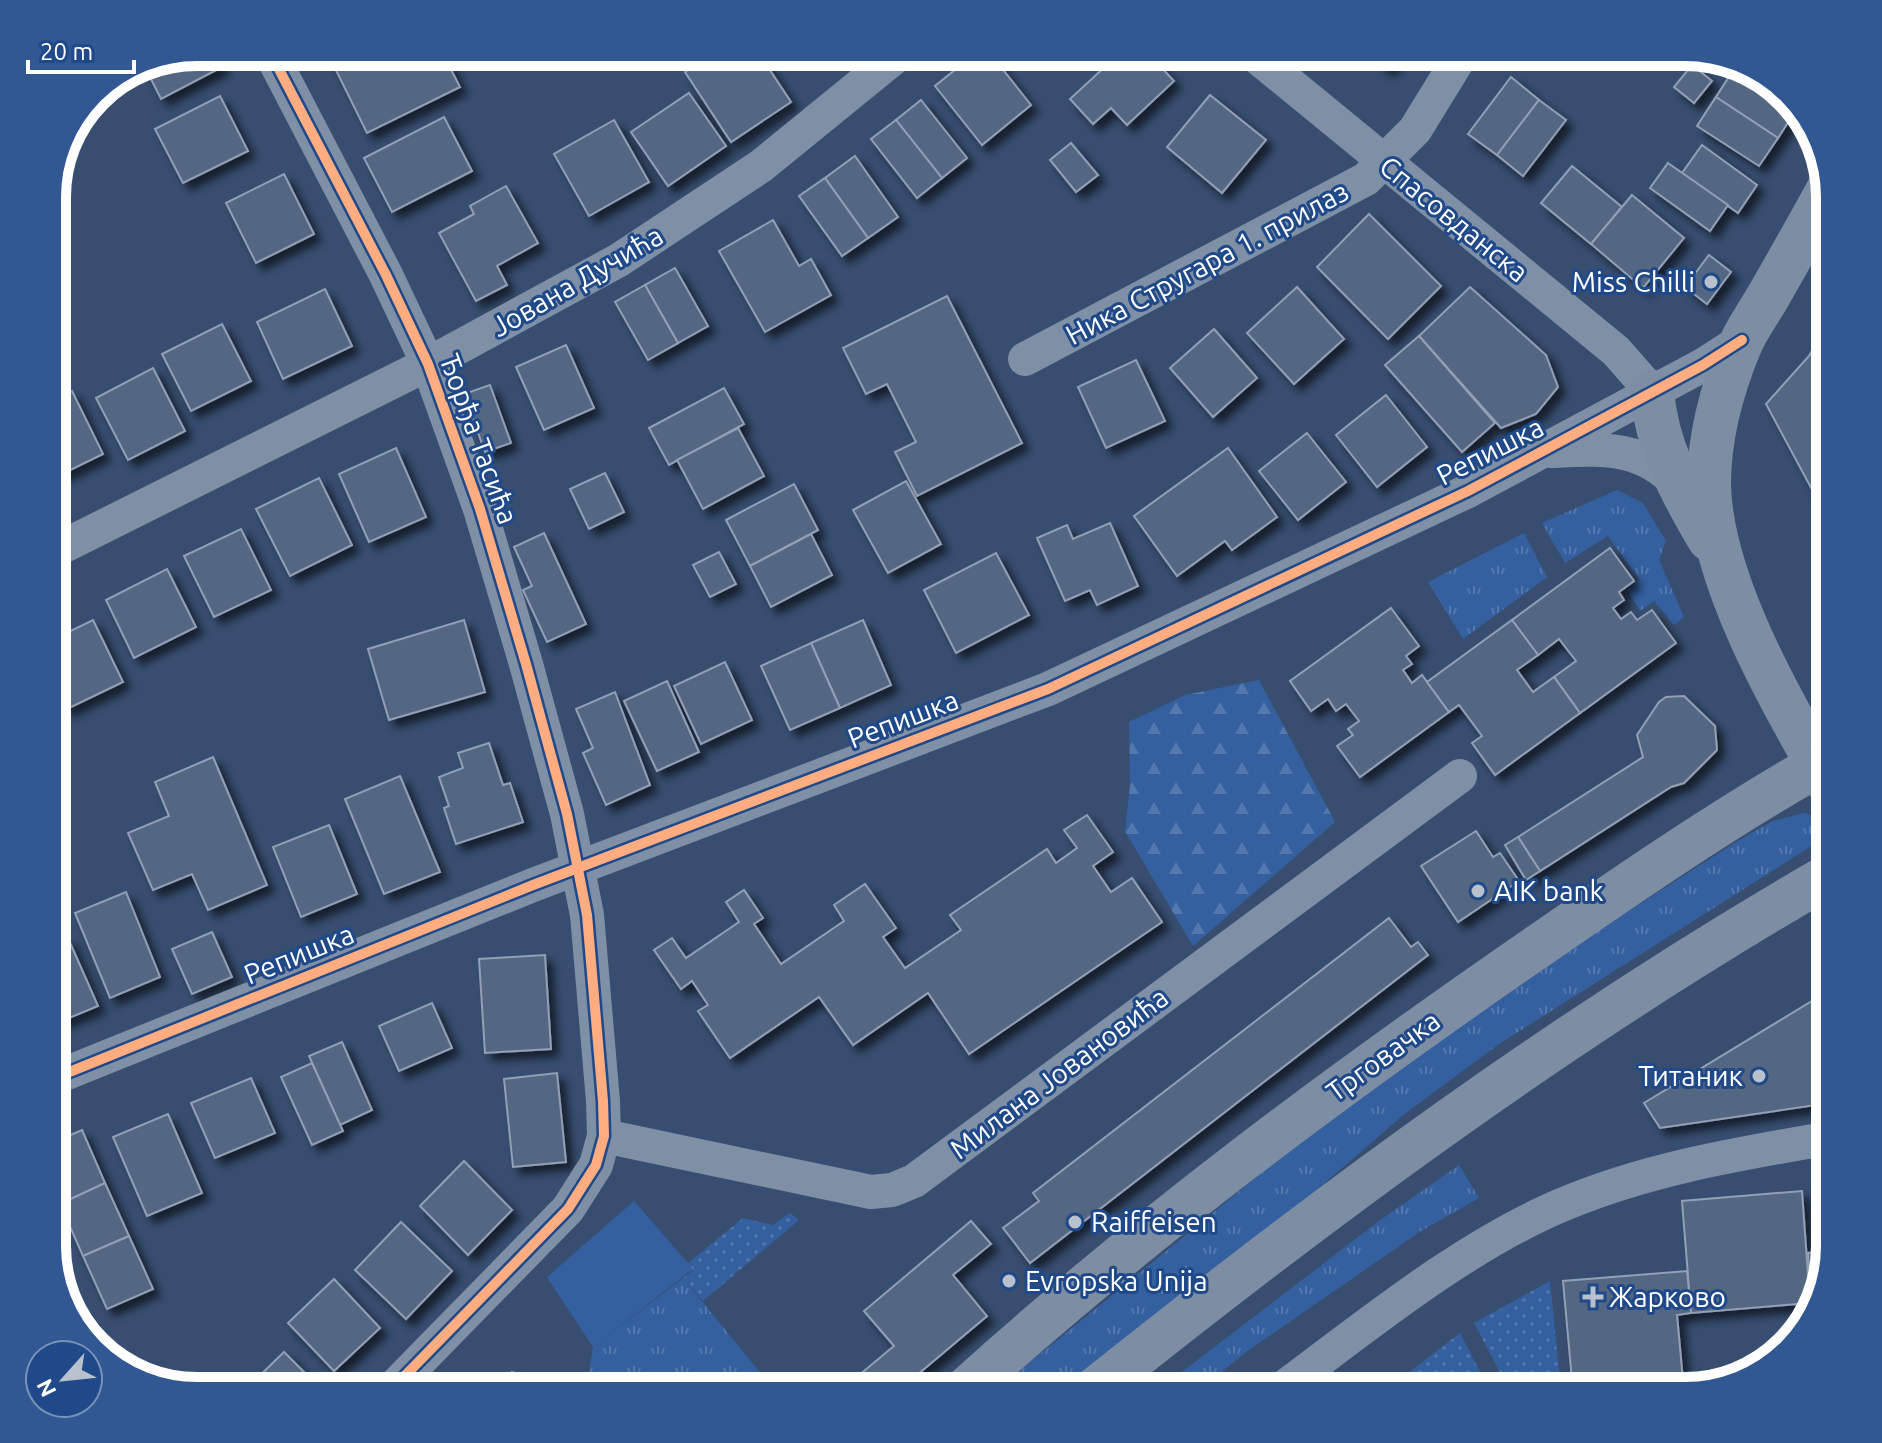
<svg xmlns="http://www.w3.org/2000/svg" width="1882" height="1443" viewBox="0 0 1882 1443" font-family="Ubuntu,sans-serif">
  <defs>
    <pattern id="grass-tufts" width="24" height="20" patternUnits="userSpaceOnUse" patternTransform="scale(2)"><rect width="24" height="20" fill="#34609f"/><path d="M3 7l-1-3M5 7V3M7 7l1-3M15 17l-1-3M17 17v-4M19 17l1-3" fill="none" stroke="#5278ad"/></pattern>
    <pattern id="forest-firs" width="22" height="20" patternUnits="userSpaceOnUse" patternTransform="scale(2)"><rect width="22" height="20" fill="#34609f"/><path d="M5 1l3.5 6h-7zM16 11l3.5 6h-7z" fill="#5278ad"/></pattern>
    <pattern id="park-dots" width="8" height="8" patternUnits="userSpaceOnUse" patternTransform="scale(2)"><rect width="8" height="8" fill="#34609f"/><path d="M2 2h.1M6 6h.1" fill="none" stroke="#5278ad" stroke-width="1.8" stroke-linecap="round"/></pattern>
    <filter id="shadow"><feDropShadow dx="7" dy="7" stdDeviation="4" flood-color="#0009"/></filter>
  </defs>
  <rect width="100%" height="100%" fill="#374e71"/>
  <!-- grass -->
  <g fill="url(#grass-tufts)">
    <path d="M1617,490L1643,503L1666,541L1659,560L1684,617L1674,625L1654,601L1640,611L1627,590L1640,580L1608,536L1565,563L1542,523Z"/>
    <path d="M1524,533L1547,577L1463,639L1428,582Z"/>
    <path d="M1803,813L1815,816L1822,826L1813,845L1499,1044L1402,1116L1318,1189L1063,1391H995L1340,1109L1537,970L1739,840L1773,821Z"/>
    <path d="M1459,1165L1479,1198L1421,1231L1246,1352L1198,1391H1157L1379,1221Z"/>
    <path d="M683,1278L775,1391H586L593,1347Z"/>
  </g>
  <!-- forest -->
  <path fill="url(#forest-firs)" d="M1259,680L1335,822L1193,946L1125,831L1130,785L1129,722L1185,695Z"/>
  <!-- park -->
  <g fill="url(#park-dots)">
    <path d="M790,1213L799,1220L703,1301L683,1278L693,1270L687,1264L743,1218L773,1225Z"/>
    <path d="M1550,1281L1561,1390L1510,1391L1474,1323Z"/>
    <path d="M1460,1333L1490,1391H1385Z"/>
  </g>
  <!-- pitch -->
  <path fill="#34609f" d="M634,1201L693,1269L593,1347L547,1277Z"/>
  <!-- building -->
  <g fill="#536682" stroke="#929fb4" stroke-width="2" filter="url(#shadow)">
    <path d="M197,52H215L222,67L161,99L147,71Z"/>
    <path d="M327,52H442L460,87L367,133Z"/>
    <path d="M716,52H758L791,102L731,142L685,72Z"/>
    <path d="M989,52L1031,105L982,145L935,86L977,52Z"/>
    <path d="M1121,52H1147L1174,81L1127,125L1111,108L1093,124L1070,99Z"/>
    <path d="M1367,52H1402L1387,69Z"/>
    <path d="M1692,65L1712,81L1694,103L1674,87Z"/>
    <path d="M1734,69L1796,110L1778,138L1716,97Z"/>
    <path d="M1511,77L1539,100L1497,155L1468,134Z"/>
    <path d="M689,93L726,146L668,186L631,132Z"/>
    <path d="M1210,95L1266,140L1222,193L1167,147Z"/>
    <path d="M220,96L248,151L183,183L155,129Z"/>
    <path d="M1716,97L1778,138L1759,166L1697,126Z"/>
    <path d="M921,100L967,158L942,178L896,120Z"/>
    <path d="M1539,100L1566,120L1523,176L1497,155Z"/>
    <path d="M444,117L472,171L392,212L364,158Z"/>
    <path d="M614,120L649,182L589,216L554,154Z"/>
    <path d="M896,120L942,178L917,198L871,139Z"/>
    <path d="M1071,143L1098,175L1076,192L1050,160Z"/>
    <path d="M1702,145L1757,185L1738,213L1682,173Z"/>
    <path d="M855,156L898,217L868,238L825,178Z"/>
    <path d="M1668,163L1728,205L1710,231L1650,188Z"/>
    <path d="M1572,166L1622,207L1591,244L1541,203Z"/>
    <path d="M284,174L314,234L256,263L226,203Z"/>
    <path d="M825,178L868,238L842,256L799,196Z"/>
    <path d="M506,186L538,243L497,266L507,285L476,301L439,233L474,214L470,206Z"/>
    <path d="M1632,195L1684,238L1643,288L1591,244Z"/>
    <path d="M1369,214L1441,286L1388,339L1317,267Z"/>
    <path d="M773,220L799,266L811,259L831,295L765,332L719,251Z"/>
    <path d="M1709,255L1731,272L1707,304L1685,287Z"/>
    <path d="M675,268L708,326L678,343L645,285Z"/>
    <path d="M645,285L678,343L648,360L615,302Z"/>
    <path d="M1297,287L1344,339L1294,384L1247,333Z"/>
    <path d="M1470,287L1546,355L1558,387L1536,414L1501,428L1419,336Z"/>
    <path d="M325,289L352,346L283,379L257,322Z"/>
    <path d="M947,296L1022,443L917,496L895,452L916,442L887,384L866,394L843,348Z"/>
    <path d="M1830,319V523L1766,404L1809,356Z"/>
    <path d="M222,324L251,381L191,411L162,354Z"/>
    <path d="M1214,329L1257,378L1213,417L1170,368Z"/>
    <path d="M1419,336L1495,423L1462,452L1385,365Z"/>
    <path d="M566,345L594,408L544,430L516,367Z"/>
    <path d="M1136,360L1165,421L1106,448L1078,387Z"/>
    <path d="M153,368L185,431L128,460L96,398Z"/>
    <path d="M490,385L511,443L485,452L464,394Z"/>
    <path d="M724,388L744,424L669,465L649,428Z"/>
    <path d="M72,391L103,454L52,479V401Z"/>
    <path d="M1386,395L1427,447L1377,487L1336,435Z"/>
    <path d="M738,428L764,476L703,509L677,460Z"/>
    <path d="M1307,433L1346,482L1298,520L1259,471Z"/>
    <path d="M396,448L426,517L369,542L339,474Z"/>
    <path d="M1228,448L1277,517L1232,550L1225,541L1177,576L1134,516Z"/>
    <path d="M605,473L624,512L589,529L570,489Z"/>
    <path d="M319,478L352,545L290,576L256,509Z"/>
    <path d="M906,481L941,544L888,573L853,510Z"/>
    <path d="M794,484L818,530L750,566L726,520Z"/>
    <path d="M1110,523L1138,586L1097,605L1090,590L1065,601L1037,538L1067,525L1073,539Z"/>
    <path d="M241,529L271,590L214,617L184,556Z"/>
    <path d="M544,533L586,624L547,642L523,590L532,586L514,547Z"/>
    <path d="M811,534L832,575L771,607L750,566Z"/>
    <path d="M1610,548L1634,581L1619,592L1624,600L1613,608L1621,619L1631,612L1637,620L1652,610L1676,643L1580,713L1554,677L1576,661L1559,639L1538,655L1512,620Z"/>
    <path d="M719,552L736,584L710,597L693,565Z"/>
    <path d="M996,553L1029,615L956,653L924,590Z"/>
    <path d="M167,569L196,627L134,658L106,600Z"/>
    <path d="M1391,608L1419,646L1406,656L1412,664L1403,670L1412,683L1422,675L1449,712L1360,777L1337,746L1353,735L1348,729L1359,721L1346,704L1336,711L1328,699L1311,711L1290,681Z"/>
    <path d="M93,620L123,682L65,710L52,684V640Z"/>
    <path d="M464,620L485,692L389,720L368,649Z"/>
    <path d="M863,620L891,685L840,708L811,643Z"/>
    <path d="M1512,620L1538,655L1517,670L1533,692L1554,677L1580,713L1495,775L1472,743L1482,736L1459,705L1449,712L1427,682Z"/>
    <path d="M811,643L840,708L790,730L761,666Z"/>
    <path d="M725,662L752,720L701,744L674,686Z"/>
    <path d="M667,681L699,752L657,771L624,701Z"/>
    <path d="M615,692L650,785L606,805L583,753L593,748L576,709Z"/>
    <path d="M1684,696L1715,726L1717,750L1684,783L1671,787L1540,871L1518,837L1643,757L1637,735L1659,702L1666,697Z"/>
    <path d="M489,743L503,785L510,783L523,822L456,844L444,808L449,806L439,777L463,768L458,753Z"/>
    <path d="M213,757L267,885L208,910L192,874L153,890L128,833L169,816L155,782Z"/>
    <path d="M400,776L440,872L384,894L345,799Z"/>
    <path d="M1087,815L1113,852L1093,866L1111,892L1132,878L1162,922L969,1054L928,993L853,1045L819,997L730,1058L698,1011L708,1005L692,981L681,989L654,950L672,938L686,958L739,922L726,902L744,890L763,918L754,924L781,964L844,921L834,905L865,884L896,928L883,937L905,968L961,930L950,915L1047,849L1056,863L1077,848L1064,830Z"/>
    <path d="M329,825L357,894L301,917L273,847Z"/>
    <path d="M1476,831L1493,857L1500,853L1519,881L1458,922L1421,866Z"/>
    <path d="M1518,837L1540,871L1526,880L1505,845Z"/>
    <path d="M126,892L160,977L110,998L75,913Z"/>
    <path d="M1389,918L1411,947L1418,942L1428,955L1030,1263L1003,1228L1039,1201L1033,1193Z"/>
    <path d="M212,932L232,977L192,994L172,949Z"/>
    <path d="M68,938L98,1006L52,1025V945Z"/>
    <path d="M545,955L551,1049L485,1053L479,959Z"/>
    <path d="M1830,990V1103L1660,1128L1644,1103Z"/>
    <path d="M432,1003L452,1048L399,1071L379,1026Z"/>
    <path d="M342,1042L372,1110L340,1125L309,1056Z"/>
    <path d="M312,1063L343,1131L312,1145L281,1077Z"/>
    <path d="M557,1073L566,1162L513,1167L504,1079Z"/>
    <path d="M251,1078L275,1133L215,1158L191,1103Z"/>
    <path d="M168,1114L202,1193L147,1216L113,1137Z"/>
    <path d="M82,1130L105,1183L60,1204L52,1187V1143Z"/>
    <path d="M464,1161L512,1210L468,1255L420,1206Z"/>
    <path d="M105,1183L129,1236L83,1256L60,1204Z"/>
    <path d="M1802,1191L1810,1303L1691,1313L1682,1201Z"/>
    <path d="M971,1221L991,1244L953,1275L987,1316L898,1391H840L894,1346L864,1311Z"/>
    <path d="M401,1222L452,1271L406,1319L355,1270Z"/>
    <path d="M129,1236L153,1289L107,1309L83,1256Z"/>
    <path d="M1829,1251L1811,1300L1808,1253Z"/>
    <path d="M1687,1271L1691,1313L1677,1315L1684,1391H1573L1563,1281Z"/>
    <path d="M334,1279L380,1328L334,1371L288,1323Z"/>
    <path d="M284,1352L323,1391H244Z"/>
    <path d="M512,1372L568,1391H506Z"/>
  </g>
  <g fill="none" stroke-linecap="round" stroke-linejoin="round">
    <!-- minor -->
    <g stroke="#7e8fa6" stroke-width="34">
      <path d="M270,52L386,275L428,364L480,509L526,664L567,814L587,915L603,1101L604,1136L596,1165L568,1209L390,1391"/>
      <path d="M1251,52L1616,351L1652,392"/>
      <path d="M1025,359L1366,179L1415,130L1463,52"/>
      <path d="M1551,451C1601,449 1642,445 1678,485"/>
      <path d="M52,552L428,364L619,260L761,166L901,52"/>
      <path d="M52,1079L533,885L1048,689L1468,491L1703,365L1742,340"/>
      <path d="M604,1136L871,1192L892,1190L914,1181L1460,776"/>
      <path d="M1279,1391C1365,1327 1465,1245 1564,1204C1650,1168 1739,1154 1830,1138"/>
    </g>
    <!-- major -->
    <g stroke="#7d8da4" stroke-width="44">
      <path d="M1828,190C1809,225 1789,260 1769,295C1760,311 1748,327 1741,343C1723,386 1709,437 1709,484C1711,582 1782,702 1830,786"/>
      <path d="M1652,392C1657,448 1681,491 1709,539"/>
      <path d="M964,1391C1135,1236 1321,1097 1511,965C1615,893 1720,820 1830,758"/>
      <path d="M1093,1391C1328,1203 1569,1025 1830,875"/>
    </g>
    <!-- cycleway casing -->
    <g stroke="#1f4989" stroke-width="15">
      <g id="cycleway">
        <path d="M270,52L386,275L428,364L480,509L526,664L567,814L587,915L603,1101L604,1136L596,1165L568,1209L390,1391"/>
        <path d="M52,1079L533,885L1048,689L1468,491L1703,365L1742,340"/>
      </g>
    </g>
    <!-- cycleway -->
    <use href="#cycleway" stroke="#ffac80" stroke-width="10"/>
  </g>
  <!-- markers -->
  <g fill="#b9c1cd" stroke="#1f4989" stroke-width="3">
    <circle cx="1711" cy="282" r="8"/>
    <circle cx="1478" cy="891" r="8"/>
    <circle cx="1759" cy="1076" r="8"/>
    <circle cx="1075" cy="1222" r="8"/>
    <circle cx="1009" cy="1281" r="8"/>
    <path d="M1589 1285h8v8h8v8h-8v8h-8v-8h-8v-8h8z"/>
  </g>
  <g text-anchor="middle" stroke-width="6" stroke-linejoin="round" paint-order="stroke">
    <!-- street labels -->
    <g font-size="28" fill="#fff" stroke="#1f4989">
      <text transform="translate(1454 219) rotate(39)" y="10">Спасовданска</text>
      <text transform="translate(1207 263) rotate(-28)" y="10">Ника Стругара 1. прилаз</text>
      <text transform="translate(577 281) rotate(-30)" y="10">Јована Дучића</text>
      <text transform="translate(479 439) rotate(70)" y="10">Ђорђа Тасића</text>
      <text transform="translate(1490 451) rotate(-27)" y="10">Репишка</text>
      <text transform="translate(903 719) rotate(-21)" y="10">Репишка</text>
      <text transform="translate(299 954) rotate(-22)" y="10">Репишка</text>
      <text transform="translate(1383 1056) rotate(-36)" y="10">Трговачка</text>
      <text transform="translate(1059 1073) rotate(-37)" y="10">Милана Јовановића</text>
    </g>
    <!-- poi labels -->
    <g font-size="28" fill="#fff" stroke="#1f4989" text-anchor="start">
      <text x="1695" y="292" text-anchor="end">Miss Chilli</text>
      <text x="1494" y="901">AIK bank</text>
      <text x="1743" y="1086" text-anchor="end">Титаник</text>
      <text x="1091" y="1232">Raiffeisen</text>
      <text x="1025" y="1291">Evropska Unija</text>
      <text x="1609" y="1307">Жарково</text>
    </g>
  </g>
  <!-- crop -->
  <path d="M0 0H1882V1443H0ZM197 66H1685A131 131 0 0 1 1816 197V1246A131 131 0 0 1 1685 1377H197A131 131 0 0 1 66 1246V197A131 131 0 0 1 197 66Z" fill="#315892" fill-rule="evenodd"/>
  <path fill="none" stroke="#fff" stroke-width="10" d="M197 66H1685A131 131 0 0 1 1816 197V1246A131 131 0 0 1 1685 1377H197A131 131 0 0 1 66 1246V197A131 131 0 0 1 197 66Z"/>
  <!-- north arrow -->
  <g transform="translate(64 1379) rotate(243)"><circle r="38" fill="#1f4989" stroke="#7992b8" stroke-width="2"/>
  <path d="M0-6L14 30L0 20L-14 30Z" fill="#b9c1cd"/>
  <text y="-12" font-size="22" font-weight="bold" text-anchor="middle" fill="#ffffff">N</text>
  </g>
  <!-- scale -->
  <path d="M28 60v12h106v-12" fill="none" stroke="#ffffff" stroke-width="4"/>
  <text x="40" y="60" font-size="24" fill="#ffffff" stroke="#1f4989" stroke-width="6" paint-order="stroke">20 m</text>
</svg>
